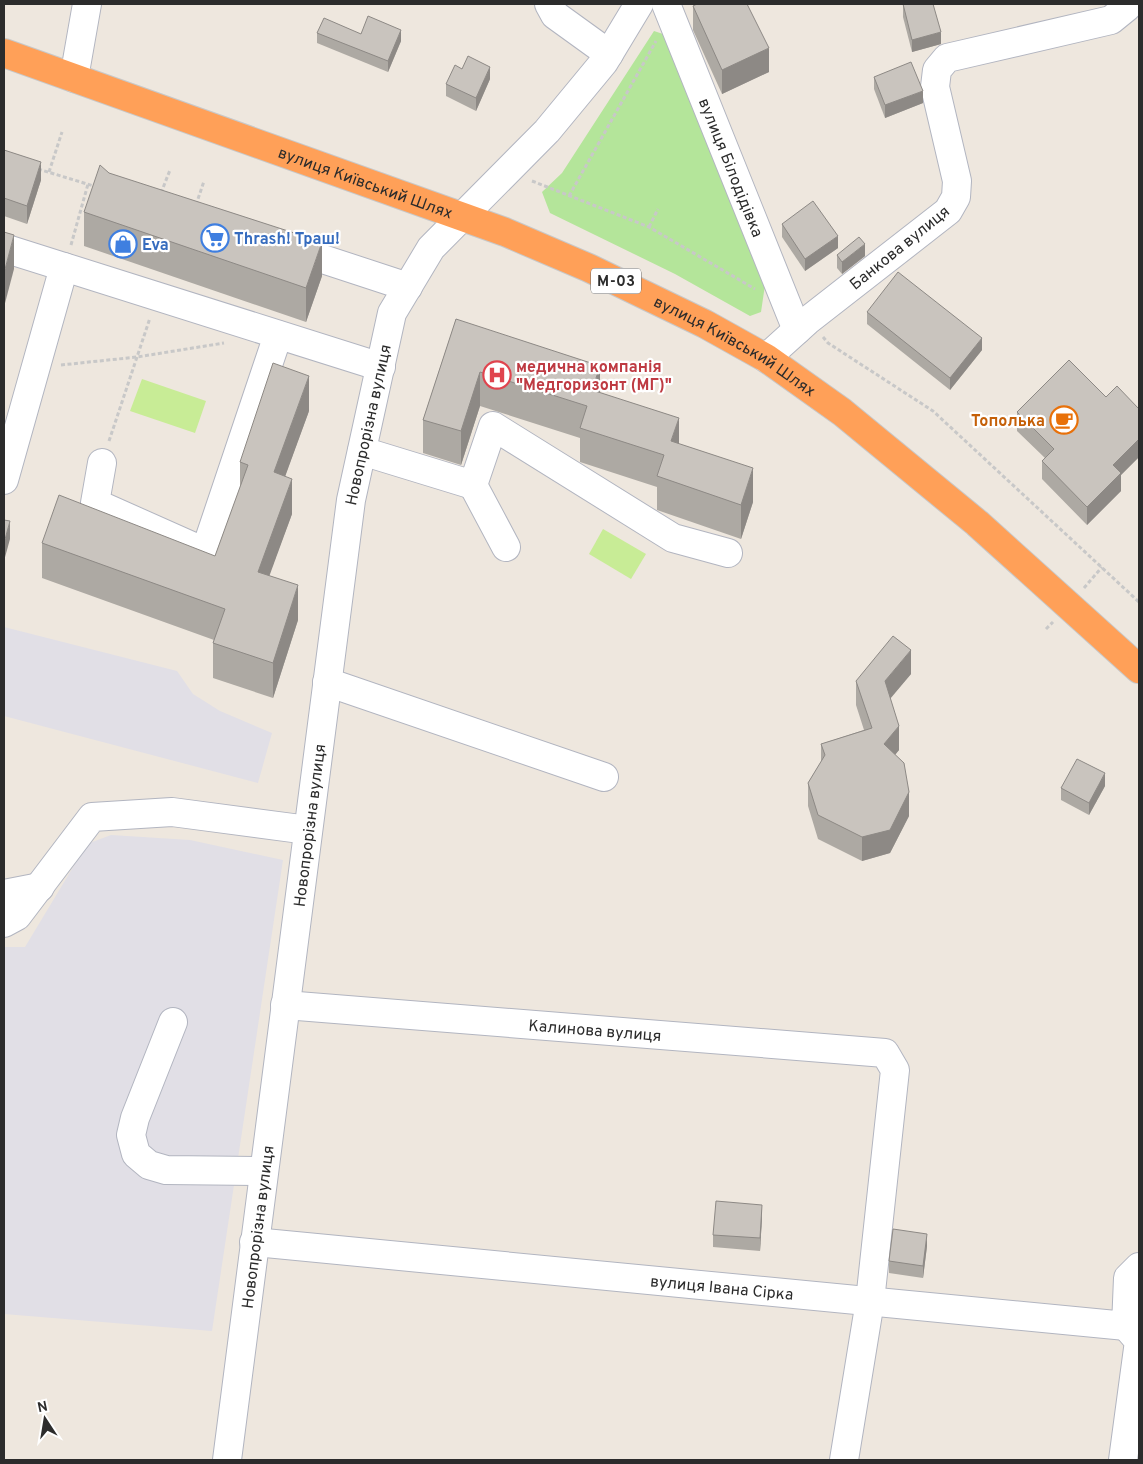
<svg xmlns="http://www.w3.org/2000/svg" width="1143" height="1464" viewBox="0 0 1143 1464" font-family="Overpass,sans-serif">
  <rect width="100%" height="100%" fill="#eee7de"/>
  <!-- industrial -->
  <g fill="#e1dfe6">
    <path d="M4,627L177,671L193,694L220,711L272,733L258,783L4,716Z"/>
    <path d="M111,835L190,840L283,860L212,1331L4,1314V947H25L87,844Z"/>
  </g>
  <!-- green -->
  <path fill="#b4e59a" d="M654,31L669,36L765,285L761,312L750,316L675,274L550,213L542,192L562,173Z"/>
  <!-- pitch -->
  <g fill="#c8ec96">
    <path d="M142,379L206,401L195,433L130,411Z"/>
    <path d="M603,529L646,554L631,579L589,554Z"/>
  </g>
  <g fill="none" stroke-linecap="round" stroke-linejoin="round">
    <!-- minor casing -->
    <g stroke="#b2b5c0" stroke-width="30">
      <g id="minor">
        <path d="M549,4L555,15L609,54"/>
        <path id="s1" d="M666,4L797,330"/>
        <path d="M74,78L87,4"/>
        <path d="M286,247L408,287"/>
        <path d="M4,248L64,267L4,480"/>
        <path d="M64,267L381,367"/>
        <path d="M766,358L807,321L948,211L956,197L957,181L935,87L937,70L947,58L1111,20L1127,7L1128,4"/>
        <path d="M362,451L473,485L493,426L673,538L728,553"/>
        <path d="M102,463L95,503L205,552L278,335"/>
        <path d="M473,485L506,547"/>
        <path d="M327,682L604,777"/>
        <path d="M4,894L40,887"/>
        <path d="M4,923L17,916L92,817L172,812L308,830"/>
        <path id="s2" d="M285,1005L885,1053L895,1070L870,1301L844,1460"/>
        <path d="M173,1022L135,1118L131,1135L136,1154L149,1165L166,1170L263,1171"/>
        <path id="s3" d="M254,1242L1126,1326L1128,1278L1139,1267"/>
        <path id="s4" d="M227,1460L351,500L392,313L431,248L547,131L604,62L639,4"/>
        <path d="M1123,1460L1139,1341L1126,1326"/>
      </g>
    </g>
    <!-- highway casing -->
    <g stroke="#c8c8c8" stroke-width="30">
      <g id="highway">
        <path id="s5" d="M4,53L505,232L589,268L705,324L766,358L842,412L977,523L1139,669"/>
      </g>
    </g>
    <!-- path -->
    <g stroke="#c8c8c8" stroke-width="3" stroke-dasharray="4 2.5" stroke-linecap="butt">
      <path d="M38,169L97,187"/>
      <path d="M49,172L62,132"/>
      <path d="M532,181L649,227L755,289"/>
      <path d="M161,193L170,170"/>
      <path d="M569,196L656,41"/>
      <path d="M196,205L204,181"/>
      <path d="M649,227L658,209"/>
      <path d="M71,245L88,184"/>
      <path d="M823,337L828,343L933,411L1139,602"/>
      <path d="M61,365L137,357L224,343"/>
      <path d="M109,441L150,318"/>
      <path d="M1084,588L1102,567"/>
      <path d="M1046,629L1053,622"/>
    </g>
    <!-- minor -->
    <use href="#minor" stroke="#fff" stroke-width="28"/>
    <!-- highway -->
    <use href="#highway" stroke="#ffa058" stroke-width="28"/>
  </g>
  <!-- wall -->
  <g fill="#ada9a3">
    <path d="M695,4H747L769,72L722,94L693,30V6L695,5Z"/>
    <path d="M903,4L941,44L912,52L903,17Z"/>
    <path d="M317,33L361,34L401,41L388,72L317,43Z"/>
    <path d="M874,77L923,103L885,118L874,89Z"/>
    <path d="M490,79L476,111L446,96V84Z"/>
    <path d="M4,150L41,180L27,224L4,216Z"/>
    <path d="M109,173L322,276L306,322L84,246V212Z"/>
    <path d="M782,224L838,248L805,271L782,237Z"/>
    <path d="M837,255L865,256L842,274L837,268Z"/>
    <path d="M867,312L982,350L950,390L867,324Z"/>
    <path d="M456,319L600,393L679,444L753,502L741,539L657,510V487L580,462V438L480,406L461,465L423,453V420Z"/>
    <path d="M1106,397L1139,409V457L1121,475V491L1087,525L1042,479V461L1045,458L1017,431V412Z"/>
    <path d="M309,411L285,476L292,514L269,575L298,620L273,698L213,678V643L214,640L42,578V543L215,556L240,488V462Z"/>
    <path d="M911,674L890,698L899,750L895,755L909,816L890,853L862,861L818,839L808,806V783L821,762V744L864,730L856,705V681Z"/>
    <path d="M1105,786L1089,815L1061,800V788Z"/>
    <path d="M762,1217L760,1251L713,1247V1235Z"/>
    <path d="M927,1246L923,1278L889,1273V1261Z"/>
  </g>
  <!-- shaded-wall -->
  <g fill="#8d8985">
    <path d="M401,30V41L388,72V61Z"/>
    <path d="M941,32V44L912,52V40Z"/>
    <path d="M769,48V72L722,94V70Z"/>
    <path d="M490,67V79L476,111V98Z"/>
    <path d="M923,91V103L885,118V105Z"/>
    <path d="M41,162V180L27,224V206Z"/>
    <path d="M14,235V269L4,307V273Z"/>
    <path d="M838,236V248L805,271V259Z"/>
    <path d="M322,242V276L306,322V288Z"/>
    <path d="M865,244V256L842,274V262Z"/>
    <path d="M982,338V350L950,390V378Z"/>
    <path d="M600,366V400L592,390Z"/>
    <path d="M480,372V406L461,465V431Z"/>
    <path d="M309,376V411L274,507V472Z"/>
    <path d="M679,418V452L671,441Z"/>
    <path d="M1139,439V457L1121,475V491L1087,525V507L1113,465Z"/>
    <path d="M753,468V502L741,539V505Z"/>
    <path d="M292,479V514L258,607V572Z"/>
    <path d="M10,521V539L4,561V543Z"/>
    <path d="M298,585V620L273,698V663Z"/>
    <path d="M911,650V674L885,705V681Z"/>
    <path d="M899,726V750L884,768V744Z"/>
    <path d="M1105,773V786L1089,815V803Z"/>
    <path d="M909,792V816L890,853L862,861V837Z"/>
    <path d="M762,1205V1217L760,1251V1238Z"/>
    <path d="M927,1234V1246L923,1278V1266Z"/>
  </g>
  <!-- building -->
  <g fill="#c9c4be" stroke="#8d8985">
    <path d="M697,4H747L769,48L722,70L693,6Z"/>
    <path d="M903,4H933L941,32L912,40Z"/>
    <path d="M368,16L401,30L388,61L317,33L324,18L361,34Z"/>
    <path d="M468,56L490,67L476,98L446,84L455,65L462,69Z"/>
    <path d="M911,62L923,91L885,105L874,77Z"/>
    <path d="M4,150L41,162L27,206L4,198Z"/>
    <path d="M100,165L109,173L322,242L306,288L84,212Z"/>
    <path d="M813,201L838,236L805,259L782,224Z"/>
    <path d="M4,232L14,235L4,273Z"/>
    <path d="M859,237L865,244L842,262L837,255Z"/>
    <path d="M898,272L982,338L950,378L867,312Z"/>
    <path d="M456,319L600,366L592,390L679,418L671,441L753,468L741,505L657,476L664,455L580,428L587,406L480,372L461,431L423,420Z"/>
    <path d="M1069,360L1106,397L1117,386L1139,409V439L1113,465L1121,473L1087,507L1042,461L1054,449L1017,412Z"/>
    <path d="M273,363L309,376L274,472L292,479L258,572L298,585L273,663L213,643L225,609L42,543L59,495L215,556L248,465L240,462Z"/>
    <path d="M4,520L10,521L4,543Z"/>
    <path d="M893,636L911,650L885,681L899,726L884,744L904,763L909,792L890,830L862,837L818,815L808,783L825,755L821,744L872,728L856,681Z"/>
    <path d="M1077,759L1105,773L1089,803L1061,788Z"/>
    <path d="M716,1201L762,1205L760,1238L713,1235Z"/>
    <path d="M893,1229L927,1234L923,1266L889,1261Z"/>
  </g>
  <!-- icons -->
  <defs>
    <g id="supermarket-ring" transform="scale(1.4375)"><circle r="9.5" fill="#fff" stroke="#3f7fe0" stroke-width="1.5"/><path d="M-6-5.5h2.5l.6 2H6L4.5 2H-2.5L-4.4-4H-6ZM-1.5 3.2a1.3 1.3 0 1 0 .1 0ZM3 3.2a1.3 1.3 0 1 0 .1 0Z" fill="#3f7fe0"/></g>
    <g id="shop-ring" transform="scale(1.4375)"><circle r="9.5" fill="#fff" stroke="#3f7fe0" stroke-width="1.5"/><path d="M-5-2.5h2.3a2.7 3.5 0 0 1 5.4 0H5L5.5 6h-11ZM-1.5-2.5h3a1.5 2.3 0 0 0-3 0Z" fill="#3f7fe0"/></g>
    <g id="hospital-ring" transform="scale(1.4375)"><circle r="9.5" fill="#fff" stroke="#e0444e" stroke-width="1.5"/><path d="M-5-5h3v3.5h4V-5h3V5h-3V1.5h-4V5h-3Z" fill="#e0444e"/></g>
    <g id="cafe-ring" transform="scale(1.4375)"><circle r="9.5" fill="#fff" stroke="#e8710a" stroke-width="1.5"/><path d="M-5.5-4.5H6V0H3Q3 3.5 0 3.5H-2.5Q-5.5 3.5-5.5 0ZM3-3.2v2h1.7v-2ZM-6 4.5H4V6H-6Z" fill="#e8710a"/></g>
  </defs>
  <g fill-rule="evenodd">
    <use href="#supermarket-ring" x="215" y="238"/>
    <use href="#shop-ring" x="123" y="244"/>
    <use href="#hospital-ring" x="497" y="375"/>
    <use href="#cafe-ring" x="1064" y="420"/>
  </g>
  <g text-anchor="middle" stroke-width="4.5" stroke-linejoin="round" paint-order="stroke">
    <!-- shield labels -->
    <rect fill="#fff" stroke="#6b6b6b" stroke-width="1" x="591" y="268.5" width="50" height="25" rx="4"/>
    <g font-size="15" font-weight="bold" fill="#2c2c2c">
      <text x="616" y="286">М-03</text>
    </g>
    <!-- street labels -->
    <g font-size="16" fill="#2c2c2c" stroke="#fff">
      <text dy="6" stroke="none"><textPath href="#s1" startOffset="176">вулиця Білодідівка</textPath></text>
      <text dy="6" stroke="none"><textPath href="#s5" startOffset="384">вулиця Київський Шлях</textPath></text>
      <text transform="translate(899 247) rotate(-39)" y="6">Банкова вулиця</text>
      <text dy="6" stroke="none"><textPath href="#s5" startOffset="789">вулиця Київський Шлях</textPath></text>
      <text dy="6" stroke="none"><textPath href="#s4" startOffset="1045">Новопрорізна вулиця</textPath></text>
      <text dy="6" stroke="none"><textPath href="#s4" startOffset="640">Новопрорізна вулиця</textPath></text>
      <text dy="6" stroke="none"><textPath href="#s2" startOffset="311">Калинова вулиця</textPath></text>
      <text dy="6" stroke="none"><textPath href="#s4" startOffset="235">Новопрорізна вулиця</textPath></text>
      <text dy="6" stroke="none"><textPath href="#s3" startOffset="470">вулиця Івана Сірка</textPath></text>
    </g>
    <!-- shop labels -->
    <g font-size="16" font-weight="bold" fill="#366cbe" stroke="#fff" text-anchor="start">
      <text x="234" y="244">Thrash! Траш!</text>
      <text x="142" y="250">Eva</text>
    </g>
    <!-- health labels -->
    <g font-size="16" font-weight="bold" fill="#be3a42" stroke="#fff" text-anchor="start">
      <text x="516" y="372">медична компанія<tspan x="516" dy="18">"Медгоризонт (МГ)"</tspan></text>
    </g>
    <!-- food labels -->
    <g font-size="16" font-weight="bold" fill="#c56008" stroke="#fff" text-anchor="end">
      <text x="1045" y="426">Тополька</text>
    </g>
  </g>
  <!-- border -->
  <rect width="1143" height="1464" fill="none" stroke="#2c2c2c" stroke-width="10"/>
  <!-- north arrow -->
  <g transform="translate(45 1419) rotate(348)" stroke="#ffffff" stroke-width="4" paint-order="stroke">
  <path d="M0-4L9 19L0 12L-9 19Z" fill="#2c2c2c"/>
  <text y="-8" font-size="14" font-weight="bold" text-anchor="middle" fill="#2c2c2c">N</text>
  </g>
</svg>
